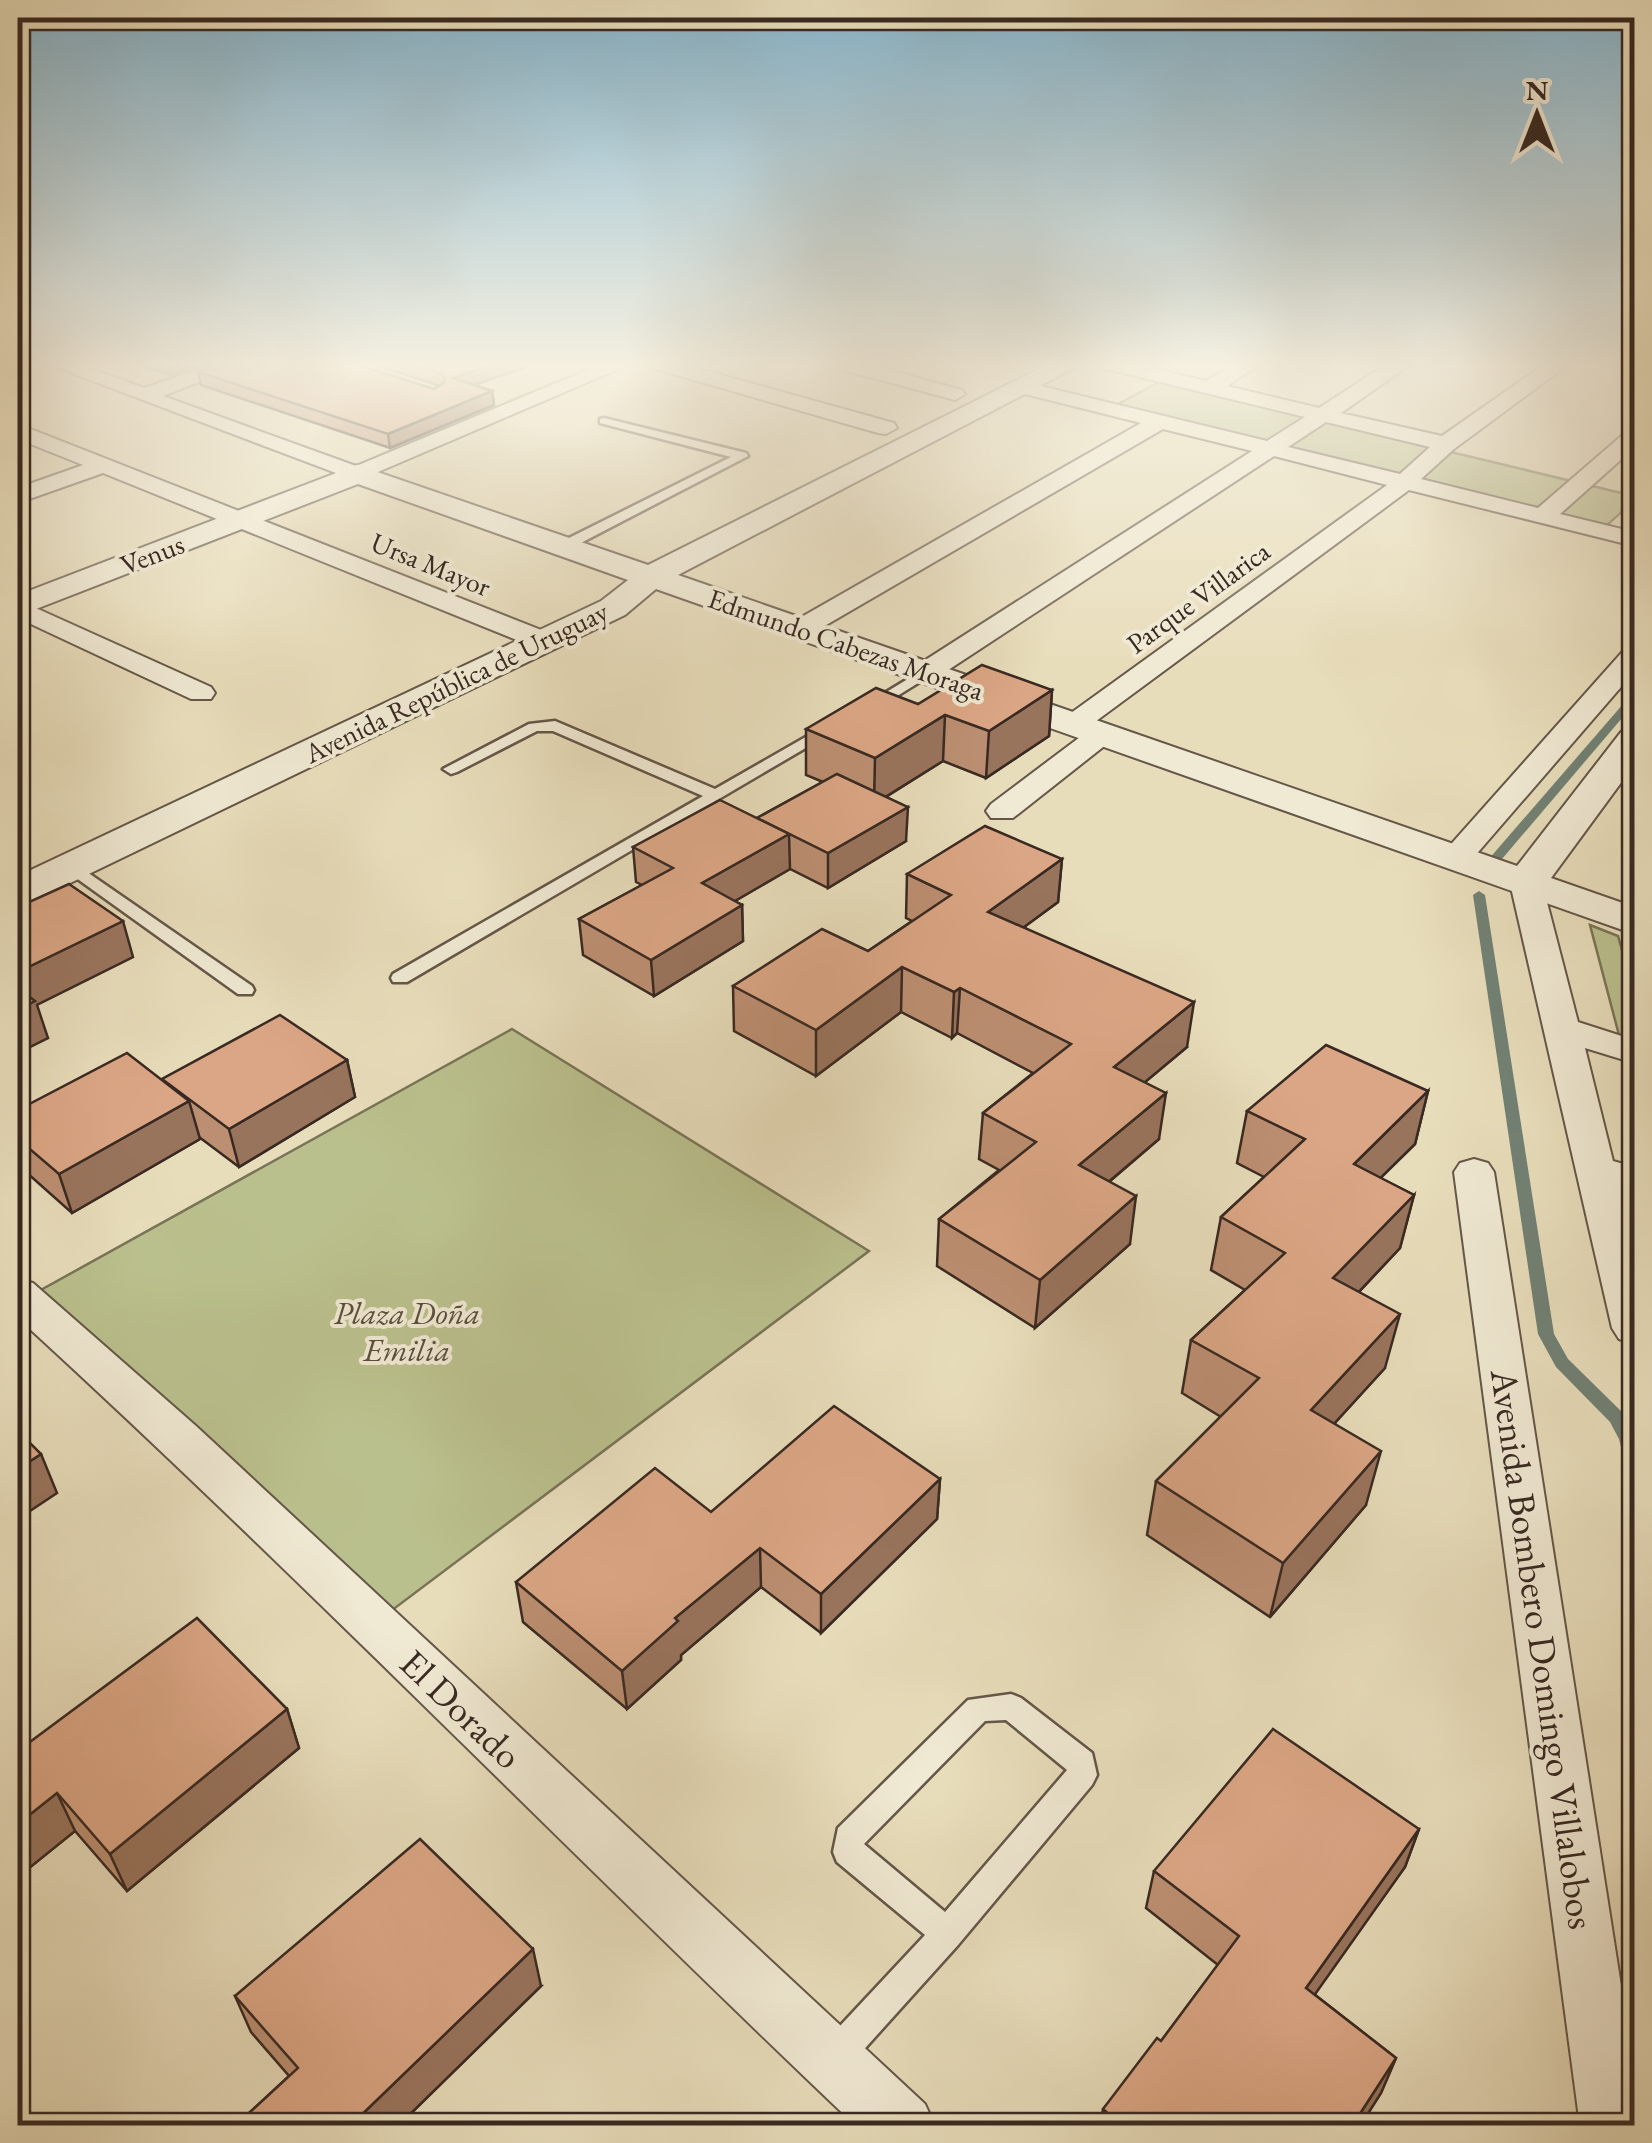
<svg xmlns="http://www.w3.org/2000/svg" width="1652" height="2143" viewBox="0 0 1652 2143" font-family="'EB Garamond',serif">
  <rect width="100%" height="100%" fill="#e8ddbb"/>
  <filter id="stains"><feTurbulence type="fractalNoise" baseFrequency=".002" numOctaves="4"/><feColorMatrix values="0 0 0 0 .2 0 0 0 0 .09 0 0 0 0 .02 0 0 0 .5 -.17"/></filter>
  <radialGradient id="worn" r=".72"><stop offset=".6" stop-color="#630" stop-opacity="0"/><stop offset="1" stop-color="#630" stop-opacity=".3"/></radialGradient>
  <!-- green -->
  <g fill="#bac08d" stroke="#797458" stroke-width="2.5">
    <path d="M1159,382L1634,496V501L1606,526L1118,404Z"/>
    <path d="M1590,925L1618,936L1634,993V1092Z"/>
    <path d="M512,1029L869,1251L391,1611L39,1291Z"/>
  </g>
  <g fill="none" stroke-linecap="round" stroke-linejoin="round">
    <!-- stream -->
    <g fill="#718175" fill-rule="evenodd">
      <path d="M1634,695V704L1496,866H1488L1486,863L1488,860L1630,696Z"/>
      <path d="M1479,891L1485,895L1554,1334L1568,1359L1622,1412L1634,1435V1477L1628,1475L1619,1439L1610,1422L1556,1367L1538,1334L1473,895Z"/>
    </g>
    <!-- service casing -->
    <g stroke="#645648" stroke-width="5">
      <g id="service">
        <path d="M604,418L746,453L748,456L571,548H561V542L731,457L600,423V419Z"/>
        <path d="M926,668L933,672L931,675L873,711H863L860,708Z"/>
        <path d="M555,721L715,789L825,726H835L838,729L407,982H393L391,978L393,974L703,796L553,731H537L457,772L451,774L443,769L529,724Z"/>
        <path d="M71,861L252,986L254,990L252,994H238L65,870L62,866Z"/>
        <path d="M1011,1694L1021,1698L1092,1753L1097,1775L1092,1785L958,1945L849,2066L837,2070L825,2066L821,2054L825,2042L925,1935L837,1862L833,1852L838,1828L968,1700ZM1006,1720L1067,1770L945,1912L864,1844L985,1721Z"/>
      </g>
    </g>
    <!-- minor casing -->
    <g stroke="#645648" stroke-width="4">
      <g id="minor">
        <path d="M48,364H78L144,388L215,364H246L163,396L356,466L602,364H630L357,481Z"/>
        <path d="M649,364H682L894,423L897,428L886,434L878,433L652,368Z"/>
        <path d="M833,364H867L962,390L965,394L955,400L836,368Z"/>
        <path d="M1099,364H1136L1206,381L1235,364H1260L1227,386L1319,408L1387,364H1411L1341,413L1442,436L1545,364H1569L1454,449L1421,479L1538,508L1626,432L1634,431V448L1560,514L1634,532V546L1409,490L1084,730H1064L1060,724L1064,718L1387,485L1274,456L936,678H916L912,672L916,666L1252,451L1163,429L809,635H791L787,629L791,623L1141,423L1017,392L1014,388L1017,384L1024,382L1267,441L1305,417L1102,368ZM1326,422L1430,447L1400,474L1288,447Z"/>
        <path d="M18,424L554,635L557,641L544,649L534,647L103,473L18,503V488L83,465L18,439Z"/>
        <path d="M18,600L211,687L215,693L211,699H191L18,618Z"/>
        <path d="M1634,648V672L1467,865H1445L1440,858L1445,851L1624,650Z"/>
        <path d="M1102,725L1112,728L1117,734L1112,740L1013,818H991L986,811L991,804L1092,728Z"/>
        <path d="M1526,873L1538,876L1542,883L1578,1022L1634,1040V1063L1585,1048L1613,1161L1634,1167V1194L1621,1191L1634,1244V1344L1619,1339L1612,1328L1510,883L1514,876Z"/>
        <path d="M1474,1159L1488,1163L1494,1172L1634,2069V2126H1580L1454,1172L1460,1163Z"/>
        <path d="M18,1279L33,1283L196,1426L925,2104L935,2126H856C575,1859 304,1580 18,1318Z"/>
      </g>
    </g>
    <!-- tertiary casing -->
    <g stroke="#645648" stroke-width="4">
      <path id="tertiary" d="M1049,364H1082L678,575L1517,866L1621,732L1634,729V765L1551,878L1634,907V934L656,589L625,615L33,901L18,904V876L601,601L628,580L358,484L18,616V595L357,465L648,565Z"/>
    </g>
    <!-- service -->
    <use href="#service" fill="#f0e9d3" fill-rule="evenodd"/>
    <!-- minor -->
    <use href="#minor" fill="#f0e9d3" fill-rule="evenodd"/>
    <!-- tertiary -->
    <use href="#tertiary" fill="#f0e9d3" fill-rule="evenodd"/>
  </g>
  <!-- wall -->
  <g fill="#bc8f72" stroke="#382922" stroke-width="2.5">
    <path d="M138,364H202L170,375Z"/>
    <path d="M372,364L531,365L474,385L492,391L494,405L390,448L201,385L198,372L434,389L440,386Z"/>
    <path d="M1052,690L1049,736L986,778L943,761L886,797L906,841L828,888L790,869L735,901L742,905L743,941L654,996L583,955L579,919L642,885L636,882L633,847L757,818L823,782L806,775V729L918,704Z"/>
    <path d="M1062,859L1058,902L1024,927L1187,1047L1145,1082L1159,1139L1109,1182L1130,1244L1035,1328L937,1266L939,1219L999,1170L979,1159L983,1113L1033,1073L957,1033L952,1038L901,1012L816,1076L734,1031L733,986L868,951L912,921L906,918L907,874Z"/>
    <path d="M347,1060L355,1097L239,1167L199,1137L200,1139L72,1213L18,1165V1110L162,1080Z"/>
    <path d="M1428,1091L1415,1144L1380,1178L1414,1195L1400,1248L1359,1292L1385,1368L1335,1423L1366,1505L1270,1617L1147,1535L1156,1481L1221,1417L1182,1393L1191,1340L1245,1290L1211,1270L1221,1217L1264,1177L1237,1163L1247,1111Z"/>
    <path d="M940,1479L937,1519L821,1633L761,1587L681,1655V1660L627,1709L523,1622L516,1582L711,1512Z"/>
    <path d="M287,1709L299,1748L127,1891L75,1831L18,1877V1749L19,1750Z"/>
    <path d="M1419,1829L1405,1867L1314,1994L1396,2058L1381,2093L1360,2126H1100L1103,2109L1161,2041L1218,1965L1146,1908L1154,1871Z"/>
    <path d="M541,1986L398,2126H235L289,2076L251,2032L235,1996Z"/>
  </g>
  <!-- shaded-wall -->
  <g fill="#99745d" stroke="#382922" stroke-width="2.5">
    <path d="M168,364H202L170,375Z"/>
    <path d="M493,364L531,365L454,392L453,378Z"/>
    <path d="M492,391L494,405L390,448L388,434Z"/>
    <path d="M1052,690L1049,736L986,778L989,731Z"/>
    <path d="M945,715L943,761L874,804L875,758Z"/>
    <path d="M908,807L906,841L828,888V853Z"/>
    <path d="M789,834L790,869L704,919L702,883Z"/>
    <path d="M1062,859L1058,902L985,956L988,912Z"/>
    <path d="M742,905L743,941L654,996L651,960Z"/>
    <path d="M123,921L133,957L37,1005L48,1038L18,1053V972Z"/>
    <path d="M902,967L901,1012L816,1076V1030Z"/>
    <path d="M960,988L957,1033L952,1038L954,992Z"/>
    <path d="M1194,1002L1187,1047L1108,1113L1114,1067Z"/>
    <path d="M347,1060L355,1097L239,1167L229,1129Z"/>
    <path d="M1428,1091L1415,1144L1341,1217L1354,1164Z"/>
    <path d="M1166,1093L1159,1139L1073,1212L1079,1165Z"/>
    <path d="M189,1101L200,1139L72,1213L59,1174Z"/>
    <path d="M1414,1195L1400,1248L1321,1332L1333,1278Z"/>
    <path d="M1136,1196L1130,1244L1035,1328L1040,1280Z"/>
    <path d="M1400,1314L1385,1368L1298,1463L1311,1410Z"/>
    <path d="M1381,1451L1366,1505L1270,1617L1283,1563Z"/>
    <path d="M41,1454L57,1493L18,1519V1469Z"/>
    <path d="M940,1479L937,1519L821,1633V1594Z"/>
    <path d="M760,1548L761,1587L681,1655V1660L627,1709L622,1671L675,1618Z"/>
    <path d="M287,1709L299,1748L127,1891L110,1854Z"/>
    <path d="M57,1793L75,1831L18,1877V1824Z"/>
    <path d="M1419,1829L1405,1867L1294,2024L1306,1988Z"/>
    <path d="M533,1949L541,1986L398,2126H350Z"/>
    <path d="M1396,2058L1381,2093L1360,2126H1352Z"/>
  </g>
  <!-- building -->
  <g fill="#dba685" stroke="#382922" stroke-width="2.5">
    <path d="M217,364H355L434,389L444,383L445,378L440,373L413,364H493L453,378L492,391L388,434L198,372Z"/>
    <path d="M982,665L1052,690L989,731L945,715L875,758L806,729L876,688L918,704Z"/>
    <path d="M837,774L908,807L828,853L757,818Z"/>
    <path d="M720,800L789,834L702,883L742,905L651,960L579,919L673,868L633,847Z"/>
    <path d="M985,826L1062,859L988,912L1194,1002L1114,1067L1166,1093L1079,1165L1136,1196L1040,1280L939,1219L1036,1142L983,1113L1071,1044L960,988L954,992L902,967L816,1030L733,986L822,929L868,951L951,895L907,874Z"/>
    <path d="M69,884L123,921L18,972V907Z"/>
    <path d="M18,988L35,1001L18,1010Z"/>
    <path d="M280,1015L347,1060L229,1129L162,1079Z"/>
    <path d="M1326,1045L1428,1091L1354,1164L1414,1195L1333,1278L1400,1314L1311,1410L1381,1451L1283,1563L1156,1481L1259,1378L1191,1340L1285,1253L1221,1217L1305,1139L1247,1111Z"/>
    <path d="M127,1053L189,1101L59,1174L18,1139V1110Z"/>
    <path d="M834,1406L940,1479L821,1594L760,1548L675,1618L678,1621L622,1671L516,1582L655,1468L711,1512Z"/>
    <path d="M18,1431L41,1454L18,1469Z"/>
    <path d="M197,1618L287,1709L110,1854L57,1793L18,1824V1749L19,1750Z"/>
    <path d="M1273,1729L1419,1829L1306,1988L1396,2058L1352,2126H1122L1103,2109L1157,2038L1161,2041L1239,1936L1154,1871Z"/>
    <path d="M420,1839L533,1949L350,2126H235L298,2068L235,1996Z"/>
  </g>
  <!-- sky -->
  <linearGradient id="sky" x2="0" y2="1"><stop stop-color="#87b7d0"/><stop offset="0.55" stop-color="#f5f0e0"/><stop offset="1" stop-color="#f5f0e0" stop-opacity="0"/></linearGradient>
  <rect width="1652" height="664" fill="url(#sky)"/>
  <g text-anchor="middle" stroke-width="8" stroke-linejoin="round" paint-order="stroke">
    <!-- far-street labels -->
    <g font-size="28" fill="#382922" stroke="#f0e9d3">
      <text transform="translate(152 554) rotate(-21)" y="10">Venus</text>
      <text transform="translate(431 564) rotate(22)" y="10">Ursa Mayor</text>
      <text transform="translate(1198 597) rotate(-36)" y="10">Parque Villarica</text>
      <text transform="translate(846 644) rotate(19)" y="10">Edmundo Cabezas Moraga</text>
      <text transform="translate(456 682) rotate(-26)" y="10">Avenida República de Uruguay</text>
    </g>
    <!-- park labels -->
    <g font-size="32" font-style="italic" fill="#584f3d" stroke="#f0e9d3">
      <text x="407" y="1324">Plaza Doña<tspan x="407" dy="37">Emilia</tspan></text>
    </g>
    <!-- near-street labels -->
    <g font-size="38" fill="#382922" stroke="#f0e9d3">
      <text transform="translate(1543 1649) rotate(82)" y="13">Avenida Bombero Domingo Villalobos</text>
      <text transform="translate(461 1709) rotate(44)" y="13">El Dorado</text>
    </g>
  </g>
  <!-- margin -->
  <rect width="1652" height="2143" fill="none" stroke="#e8ddbb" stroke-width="60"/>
  <rect x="20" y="20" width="1612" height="2103" fill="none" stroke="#382922" stroke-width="5"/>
  <rect x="30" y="30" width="1592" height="2083" fill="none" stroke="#382922" stroke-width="2.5"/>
  <!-- north arrow -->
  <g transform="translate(1537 115)" stroke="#f0e9d3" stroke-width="8" paint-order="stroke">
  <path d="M0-8L18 38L0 25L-18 38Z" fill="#382922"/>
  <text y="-15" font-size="28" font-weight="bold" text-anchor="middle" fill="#382922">N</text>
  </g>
  <rect width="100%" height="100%" filter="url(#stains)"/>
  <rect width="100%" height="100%" fill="url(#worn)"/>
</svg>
